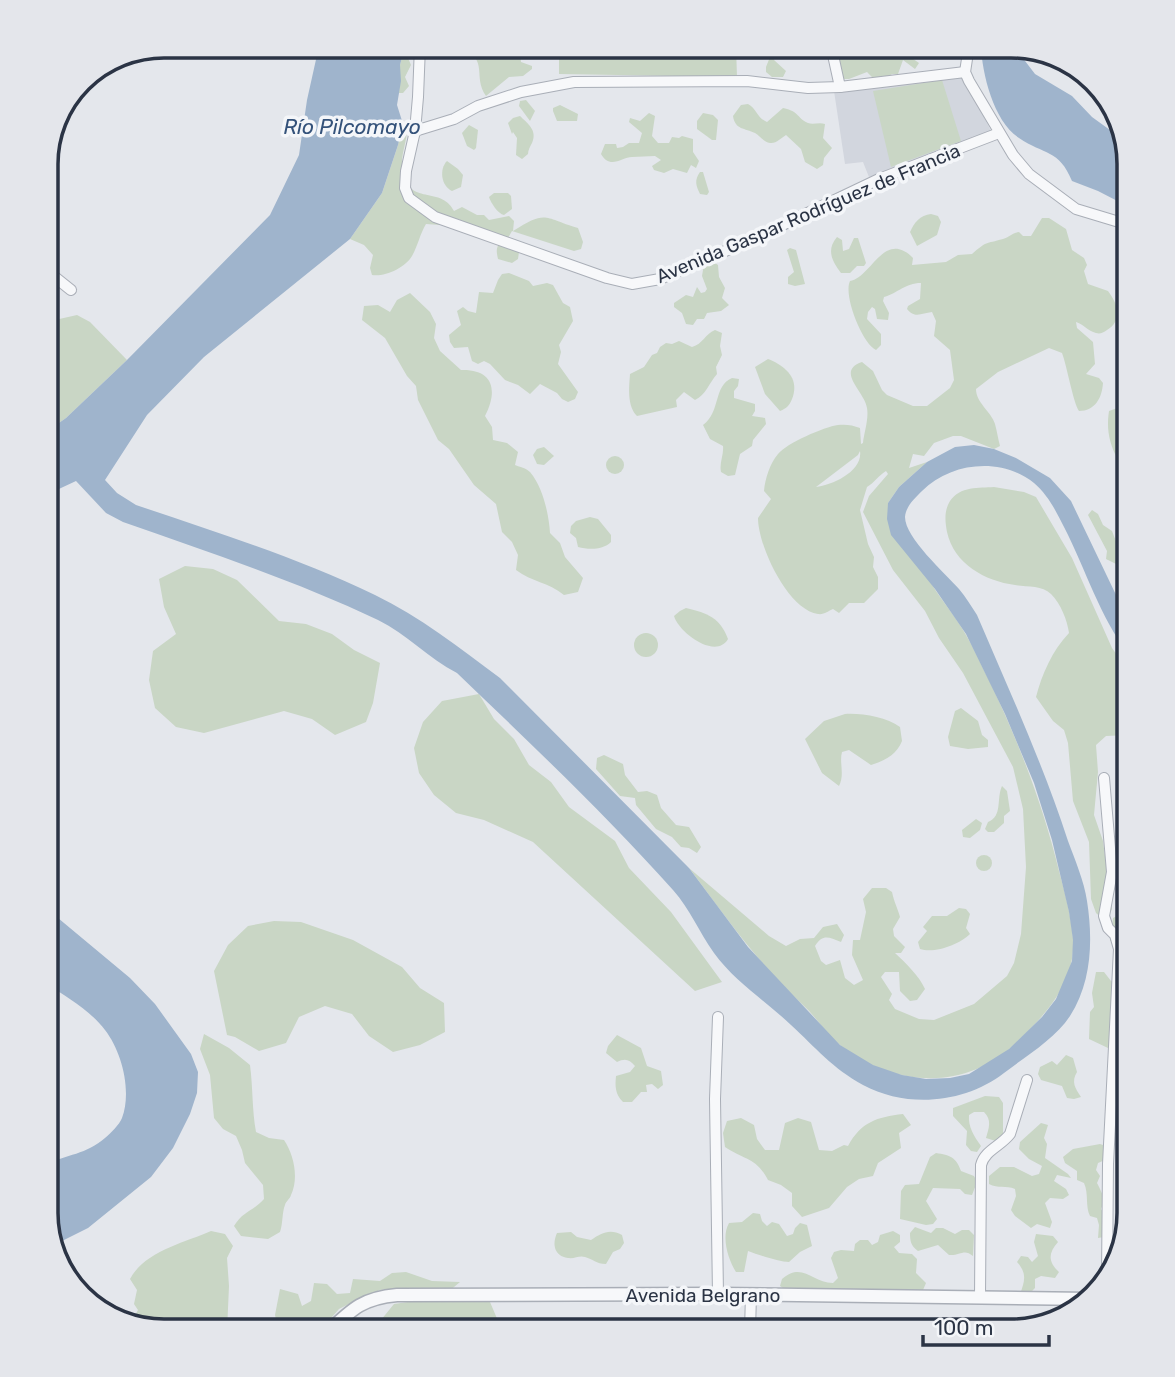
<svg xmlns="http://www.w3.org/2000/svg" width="1175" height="1377" viewBox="0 0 1175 1377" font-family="Rubik,sans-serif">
  <rect width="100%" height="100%" fill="#e4e7ec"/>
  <!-- built -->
  <path fill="#d2d6de" d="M963,76L991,131L869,177L863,162L845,164L834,91Z"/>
  <!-- green -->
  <g fill="#c9d6c5" fill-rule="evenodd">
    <path d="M405,46H411L408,58L411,65L405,77L409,86L403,93H399L400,65Z"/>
    <path d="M461,46H519L521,62L532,66V69L523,76L509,77L486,96C472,75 490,62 461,46Z"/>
    <path d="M559,46H736L737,77L559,74Z"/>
    <path d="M768,46H775L774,60L786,71L783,77H772L766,72V67L770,57Z"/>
    <path d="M837,46H907L906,54L919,63L915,69L903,60L898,74H892L886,78L872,77L867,72L849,79H842Z"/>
    <path d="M942,80L961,141L891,167L873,91Z"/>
    <path d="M526,100L535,111L530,121L519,106L520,101Z"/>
    <path d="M748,104C757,109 757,118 767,122L783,108C801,112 796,118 808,123C813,125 819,122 825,124L823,138L832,148L824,158L823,165L817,169L805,162L801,149L786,135C781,138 776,144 770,143C764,142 760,136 755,133C745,128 735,130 733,116L741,105Z"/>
    <path d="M560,105L578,114L577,121H557L553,111V108Z"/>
    <path d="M649,113L655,116L652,136L658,143H669L672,137L679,138L682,136L693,139V152L699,161L696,168L691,165L687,173L673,169L664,173L654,170L652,166L661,160L655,156C647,156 640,157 632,157C622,157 610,170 601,154L605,144H616L617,148L623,147L629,143H639L642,133L629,122L630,118L640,121Z"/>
    <path d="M703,113L713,115L718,120L716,140H712L697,129V121Z"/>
    <path d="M520,116C527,123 538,130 532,143C530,147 528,150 528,154L522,159L516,155L517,138L513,132L512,134L508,123L513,118Z"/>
    <path d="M403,124L407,129C407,141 402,151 402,163C404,210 440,183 454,211L462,207L477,215H484L489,220L509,216L514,221L513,231C547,209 544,218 578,228L583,242L581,249L574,251L512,231L508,238L519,252L518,259L512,263L498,259C496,250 496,248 501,241L492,231L488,232L458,219L455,226L426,224C420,234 418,245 412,256C405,268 385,277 372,275L370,268L373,255L364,245L350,239L382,193L398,145Z"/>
    <path d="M469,125L478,130L476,148L474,150L467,146L462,133Z"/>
    <path d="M447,161L458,169L463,175L461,187L452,191C441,186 439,169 447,161Z"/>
    <path d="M700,172H703L709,192L707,195L700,194C696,186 694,180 700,172Z"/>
    <path d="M494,193H508L511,196L512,209L504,215C498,214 491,203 489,197Z"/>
    <path d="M931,214L938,216L941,222L937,235L917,246L910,232C914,223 920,215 931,214Z"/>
    <path d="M1042,218H1049L1066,229L1072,250L1084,258L1087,265L1084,271L1088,284L1108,291C1118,304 1123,320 1107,330C1103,333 1100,334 1096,333C1088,331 1083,324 1076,322L1077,328L1093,342L1095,364L1086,374L1099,378L1103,383C1102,398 1095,411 1079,411C1073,402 1067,366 1062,353L1049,348L998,372L976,389C976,403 991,411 995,424C997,431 998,439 1000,446L994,449L961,436H953L934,443L924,456L913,454L909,468L927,462L899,487L888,503C904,532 918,563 936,591C946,606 958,620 966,635C975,650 982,667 990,682C1019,743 1043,805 1059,871C1065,893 1071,915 1073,938C1076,982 1047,1013 1018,1041C967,1092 894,1088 840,1045C826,1034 817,1018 804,1006C759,965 725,916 689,868L769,936L786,946L800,939L814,938L823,927L837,924L844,935L841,942C828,937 823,934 815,946L821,961L826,965L840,960L845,978L854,985L863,980L852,955L853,940H860L866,912L863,899L872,888H886L892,892C894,902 898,909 900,917L893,929L894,936L905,947L901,953H895C905,962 920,977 925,989L917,1000L910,1001L900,991L899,972H885L881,977L892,994L889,1000L895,1009L919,1019L934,1020L974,1004L1007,976L1014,963L1021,934L1026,867L1023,809L1013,767L963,673L939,638L925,611L893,570L863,512L869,496L888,474L886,471C879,475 874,483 867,487L860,510L868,544L874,557L873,567L878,577V589L864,603H849L839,613L833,609C828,611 824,615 818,614C788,610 758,546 758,518L771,499L764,491C765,479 770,463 778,454C787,443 824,427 838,425C845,424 853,425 860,428L861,444L863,443C864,433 869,419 867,408C865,392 835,371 862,362L873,371L882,390L887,395L913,406H927L950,388L954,380L950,350L934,336L936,321L932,312C922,313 915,319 907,309L908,306L920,299L921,283C905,283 898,293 884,297L883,301L889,313L888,320L877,319L875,309L872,307L868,312L867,319L881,334V345L876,350C862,343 843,295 850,281C871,278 884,229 913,258L912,265L946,262L958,255L972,254C987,241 985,244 1003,239C1009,237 1012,233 1019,232L1023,236H1031ZM860,451C863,471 833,485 816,487L858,455Z"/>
    <path d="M837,237L842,240L843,251L849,249L854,238H858L866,263L864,266H857L850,273H841C832,261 826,250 837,237Z"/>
    <path d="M790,248L796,250L805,284L795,286L788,284V277L794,272L787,250Z"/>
    <path d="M712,261L718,265L719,277L725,288L722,298L729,305L721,311L707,313L704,319H697L693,325L686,324L682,313L674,307V303L686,295L693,297L697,287L701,293L705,292L707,289L702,276L704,264Z"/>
    <path d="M509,273L529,281L533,286L547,283L553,285L563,303L570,307L573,321L559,345L561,352L558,364L578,392L575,399L568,402L562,399L557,393L540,384L530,394L518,385L505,380L490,364L484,361L478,364L472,361L468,347L454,348L450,342L449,335L461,325L457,311L463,307L468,311L476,313L479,292L493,293L498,280L502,274Z"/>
    <path d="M410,293L430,312L436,324L434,338L440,351L461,370C494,369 498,391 485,416L492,427L493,440L507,443L518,452L515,465C520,467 526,468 530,472C543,487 549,515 550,533L560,543L565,557L583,578L578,592L564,595C548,582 532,582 516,570L518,555L512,542L502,532L496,504L474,485L449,449L438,440L418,400L416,386L407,376L385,338L362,320L364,306L378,305L390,312L397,300Z"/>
    <path d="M77,315L90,322L127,360L66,418L46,432V322Z"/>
    <path d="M715,330L722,333L720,346L722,355L716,367L717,374C709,383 706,395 695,400L684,392L676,400L677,407L637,416C627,406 629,388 630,374L644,367L652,355L657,353L660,347L666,343L672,344L679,341L692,347C703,344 705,334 715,330Z"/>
    <path d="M768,359C786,366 800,379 792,399C789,406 787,408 780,411L765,394L755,367Z"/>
    <path d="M732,378L739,379L738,386L734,391V398L755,404V411L752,416L765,418L766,424L753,440L752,446L740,454L735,475L728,476L721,472C719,463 724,455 723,446L710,439L703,425C721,412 713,386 732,378Z"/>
    <path d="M1129,404V475C1113,456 1105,436 1109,411Z"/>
    <path d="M544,447L554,456L544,465L537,464L533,455L537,449Z"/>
    <circle cx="615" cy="465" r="9"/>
    <path d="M994,487L1024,492L1036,497L1072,558L1112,648L1129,672V735L1106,736L1096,745L1098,772L1094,815L1103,841L1112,909L1106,922L1096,913L1091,899L1089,842L1073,801L1068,743L1064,730L1053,721L1036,697C1042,674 1052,651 1069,633C1067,620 1061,604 1051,594C1042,585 1028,587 1015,585C985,581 954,564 947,532C945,521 944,511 950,501C960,486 979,488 994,487Z"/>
    <path d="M1092,510L1098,514L1103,525L1112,531L1117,544L1122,549L1121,559L1116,564L1106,559L1107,551L1088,515Z"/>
    <path d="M590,517L598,519L611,535V542C603,550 589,550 578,547L576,538L570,533L571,526L576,521Z"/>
    <path d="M185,566L213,569L237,580L279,621L306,624L332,634L354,650L380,663L373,703L366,722L335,735L312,719L284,711L204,733L176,727L155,708L149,680L153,651L176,634L164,607L159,579Z"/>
    <path d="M686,608C708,613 720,618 728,639C716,660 679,633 674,616L680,611Z"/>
    <circle cx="646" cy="645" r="12"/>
    <path d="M479,694L494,719L514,739L529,765L551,782L569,807L615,841L629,868L671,912L722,982L695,991L533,842L484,820L456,813L434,795L419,773L414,748L423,722L442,701Z"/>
    <path d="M961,708L978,721L982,735L988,740V747L968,749L950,746L948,737L955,711Z"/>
    <path d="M845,714C862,713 886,717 900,727L902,741C897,754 885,761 871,765L849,750L842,752C839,763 845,774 839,786L822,773L805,739L824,721Z"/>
    <path d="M604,755L623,764L625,775L638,792L647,791L657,795L661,808L676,825L689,827L701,847L697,853L689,848L681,847L672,837L656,829L636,805L635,798L620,796L596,769L597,758Z"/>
    <path d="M1002,786L1007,791L1010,811L1004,816V823L994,832H988L985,829L988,822C1003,816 996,799 1002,786Z"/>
    <path d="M976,819L982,823L980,830L970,838L963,837L962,830Z"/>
    <circle cx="984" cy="863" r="8"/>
    <path d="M1129,893V929L1125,930L1116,941H1110L1113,918L1119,915V901L1122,895Z"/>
    <path d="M959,908L966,909L970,914L966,928L970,934C960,944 935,954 920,949L918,942L927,931L923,927L932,916H947Z"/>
    <path d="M274,921L301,922L353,940L402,967L420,988L444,1003L445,1032L420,1045L393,1052L369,1036L352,1014L325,1006L299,1017L286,1043L259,1051L235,1037L227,1035L214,971L228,945L248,926Z"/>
    <path d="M1096,972H1104L1111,981L1124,989L1125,995L1116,1003V1025L1110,1028L1115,1041V1047L1108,1048L1089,1039L1090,1012L1094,1007L1092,993Z"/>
    <path d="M204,1034L229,1048L250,1065C253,1088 252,1110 256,1132L269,1138L284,1140C294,1155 299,1178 291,1195C290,1199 286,1201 285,1205C282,1212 283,1223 280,1232L268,1239L241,1236L234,1226C243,1211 252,1212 264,1199L263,1185L245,1163L242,1150L236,1136L223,1129L214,1118L210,1075L200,1049Z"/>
    <path d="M617,1035L641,1048L647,1066L661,1071L663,1085L658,1089L652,1084L646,1085L647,1092H641L632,1102H623C615,1094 615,1086 616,1076L630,1072L635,1066C629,1059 625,1058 617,1062L606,1053L608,1046Z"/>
    <path d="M1066,1055L1073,1058L1077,1072C1071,1082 1075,1088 1081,1097L1074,1099L1067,1098L1062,1086L1041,1080L1038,1074L1040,1067L1052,1061L1057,1065Z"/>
    <path d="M985,1096L999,1097L1003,1103V1137L999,1142L986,1138C989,1128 992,1120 984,1112H974L969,1115C968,1127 974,1136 981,1146L977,1152L971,1151L966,1145L967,1131L953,1116V1108Z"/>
    <path d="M903,1114L911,1125L899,1133L901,1148L878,1163L873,1176L859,1179L847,1187L829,1208L802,1217L792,1206V1193L781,1185L768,1180C756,1157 744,1160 725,1147L723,1133L727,1121L741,1118L754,1125L757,1139L765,1150H779L785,1123L798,1118L811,1122L819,1150L832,1151L844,1145L848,1146C861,1122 877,1117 903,1114Z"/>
    <path d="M1041,1123L1048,1125L1044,1138L1047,1144L1045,1158L1068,1174L1071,1178L1057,1175L1054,1181L1066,1189L1069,1195L1063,1199L1050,1198L1045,1203L1052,1222L1050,1228L1037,1224L1031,1228L1015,1216L1011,1210L1016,1196L1015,1189C1006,1185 998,1189 989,1184V1176L1000,1167H1014L1032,1176L1039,1174L1042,1166L1029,1159L1019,1149L1020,1142Z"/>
    <path d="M1100,1144L1106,1146L1105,1160L1098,1163L1096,1170L1100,1176L1097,1183C1102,1193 1106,1199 1101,1209L1105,1215L1104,1237L1098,1238L1099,1225L1097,1218L1090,1216C1085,1206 1089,1194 1084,1183L1077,1180V1171L1065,1163L1063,1157L1073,1149Z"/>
    <path d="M936,1153C950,1155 956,1157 961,1171L974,1176L977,1182L972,1195L965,1194L960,1189L933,1188L926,1201L937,1219L933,1224L926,1225L900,1219L901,1191L905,1185L919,1184L930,1157Z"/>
    <path d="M753,1213L760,1214L762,1221L767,1226L772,1222L779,1224L787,1236L793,1234L795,1228L800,1223L807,1225L812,1246L800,1252L789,1262C779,1262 759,1255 748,1251L744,1272H736C728,1259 721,1237 729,1223L742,1222Z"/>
    <path d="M915,1227L931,1233L936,1228H943L955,1234L962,1230H969L974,1235L973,1256C964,1248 960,1256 949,1255L938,1245L918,1251C911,1246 910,1241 910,1233Z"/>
    <path d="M211,1231L225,1234L233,1246L227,1258L229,1286L227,1331H163L127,1323L132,1321L138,1310L134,1304L137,1290L130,1279C145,1251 184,1243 211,1231Z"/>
    <path d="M893,1231L900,1235V1242L894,1247L899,1253L912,1254L917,1259L916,1273L926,1283L923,1290L917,1293L786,1290L780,1286L782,1279C803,1261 812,1283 833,1283L838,1278L831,1258L834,1252L841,1250L854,1251L855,1244L860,1240H868L872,1245L878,1242L880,1235Z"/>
    <path d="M571,1232L577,1237L591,1240C601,1233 610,1228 622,1235L624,1243L620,1249L613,1252L606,1264C596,1264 593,1259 585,1257C579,1255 575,1259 568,1258C554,1256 552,1244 557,1233Z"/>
    <path d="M1036,1234L1053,1236L1058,1242C1048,1253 1048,1262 1059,1272L1055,1278L1041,1276L1035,1279V1288L1030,1293L1020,1294C1025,1281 1027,1273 1017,1262L1021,1256L1028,1257L1032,1262L1038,1256L1034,1242Z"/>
    <path d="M406,1272L432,1281L460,1282L448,1292L406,1288L379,1290L368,1299L353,1302L339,1309L320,1331H279L275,1315L280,1289L298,1294L302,1306L311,1301L314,1283L327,1284L337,1294L350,1293L353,1279L380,1281L392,1273Z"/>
    <path d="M435,1298L476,1299L490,1302L501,1328L505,1331H372L394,1304Z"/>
    <path d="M897,1320L914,1331H844L869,1322Z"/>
  </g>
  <!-- water -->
  <g fill="#9fb4cc">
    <path d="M319,46H405L400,65L401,81L397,105L403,124L398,145L382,193L350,239L204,357L147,415L105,480L117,493L136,505C216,532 298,558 375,595C419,616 461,649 500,678L689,868L748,947L840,1045L873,1065L902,1075L926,1079L950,1078L969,1074L1009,1049L1042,1017L1056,999L1072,961L1073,940L1069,912L1052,840L1034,783L1005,714L966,634L935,589L891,535L887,519L888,503L899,487L927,462L955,447L974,445L994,449L1016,458L1050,478L1071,501L1129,622V655C1100,617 1086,570 1064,527C1056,511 1048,495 1034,483C1002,457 951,462 922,491C915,498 906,506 905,517C905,538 945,573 959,589C966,597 971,606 977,615C1009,690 1043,764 1068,841C1075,860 1084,881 1087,901C1093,939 1092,982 1070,1016C1055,1039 1026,1056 1004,1073C965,1103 908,1109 863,1085C832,1068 816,1048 791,1025C766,1001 735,982 714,953C699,932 690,909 673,890C605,814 531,744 457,673C429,659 407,634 378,620C296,581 208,552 123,522L106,513L76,481L46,495V432L66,418L127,360L270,215L299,155L307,100Z"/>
    <path d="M981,46H1017L1022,57L1035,74L1072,96L1092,117L1121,138L1129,163V207L1098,191L1072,181C1059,149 1044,155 1019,138C994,122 982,74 981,46Z"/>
    <path d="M46,908L130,978L155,1004L191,1054L198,1072L197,1093L190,1114L173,1148L151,1177L88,1228L56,1244L46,1214V1164C66,1155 87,1154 105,1138C111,1133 119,1125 122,1118C132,1091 122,1052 105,1030C90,1010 66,997 46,983Z"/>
  </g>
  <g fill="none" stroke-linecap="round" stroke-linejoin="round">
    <!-- minor casing -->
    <g stroke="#a9aeb7" stroke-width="12">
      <g id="minor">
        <path d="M420,46L418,97L415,131L406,171L405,188L409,198L435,217L607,278L632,284L660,279L751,240L879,179L999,133"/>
        <path d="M831,46L840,87"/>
        <path d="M969,46L965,72L969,81L1013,155L1029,174L1076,209L1129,225"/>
        <path d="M415,131L454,119L478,106L521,92L574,82L747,81L808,88L840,87L965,72"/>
        <path d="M46,270L71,290"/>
        <path d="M1104,778L1112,872L1104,916L1108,928L1115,935L1119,949L1108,1164L1107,1278"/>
        <path d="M718,1017L715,1099L718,1294"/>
        <path d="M1115,1047L1129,1046"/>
        <path d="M980,1297L981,1165C985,1150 1001,1146 1010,1134L1027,1080"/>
        <path d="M750,1331L751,1294"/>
      </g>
    </g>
    <!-- tertiary casing -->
    <g stroke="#a9aeb7" stroke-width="15">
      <path id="tertiary" d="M329,1331C352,1309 363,1298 397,1295L718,1294L1090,1299"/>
    </g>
    <!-- minor -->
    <use href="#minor" stroke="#f7f8fa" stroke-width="10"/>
    <!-- tertiary -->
    <use href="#tertiary" stroke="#f7f8fa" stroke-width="12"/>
  </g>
  <g text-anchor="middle" stroke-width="7" stroke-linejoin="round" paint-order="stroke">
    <!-- street labels -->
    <g font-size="19" fill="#2b3445" stroke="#f4f6f9">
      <text transform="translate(808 213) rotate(-23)" y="7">Avenida Gaspar Rodríguez de Francia</text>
      <text x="703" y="1302">Avenida Belgrano</text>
    </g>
    <!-- water labels -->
    <g font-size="21" font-style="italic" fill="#34527a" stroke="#f4f6f9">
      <text x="352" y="134">Río Pilcomayo</text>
    </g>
  </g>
  <!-- crop -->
  <path d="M0 0H1175V1377H0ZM164 58H1011A106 106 0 0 1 1117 164V1213A106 106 0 0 1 1011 1319H164A106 106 0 0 1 58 1213V164A106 106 0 0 1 164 58Z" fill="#e4e6eb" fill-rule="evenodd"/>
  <path fill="none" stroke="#2b3445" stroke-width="3.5" d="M164 58H1011A106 106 0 0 1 1117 164V1213A106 106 0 0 1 1011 1319H164A106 106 0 0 1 58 1213V164A106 106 0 0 1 164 58Z"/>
  <!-- scale -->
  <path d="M923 1335v10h126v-10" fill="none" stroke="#2b3445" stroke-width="3.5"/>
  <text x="934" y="1335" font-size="21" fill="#2b3445" stroke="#f4f6f9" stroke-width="5" paint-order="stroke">100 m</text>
</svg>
